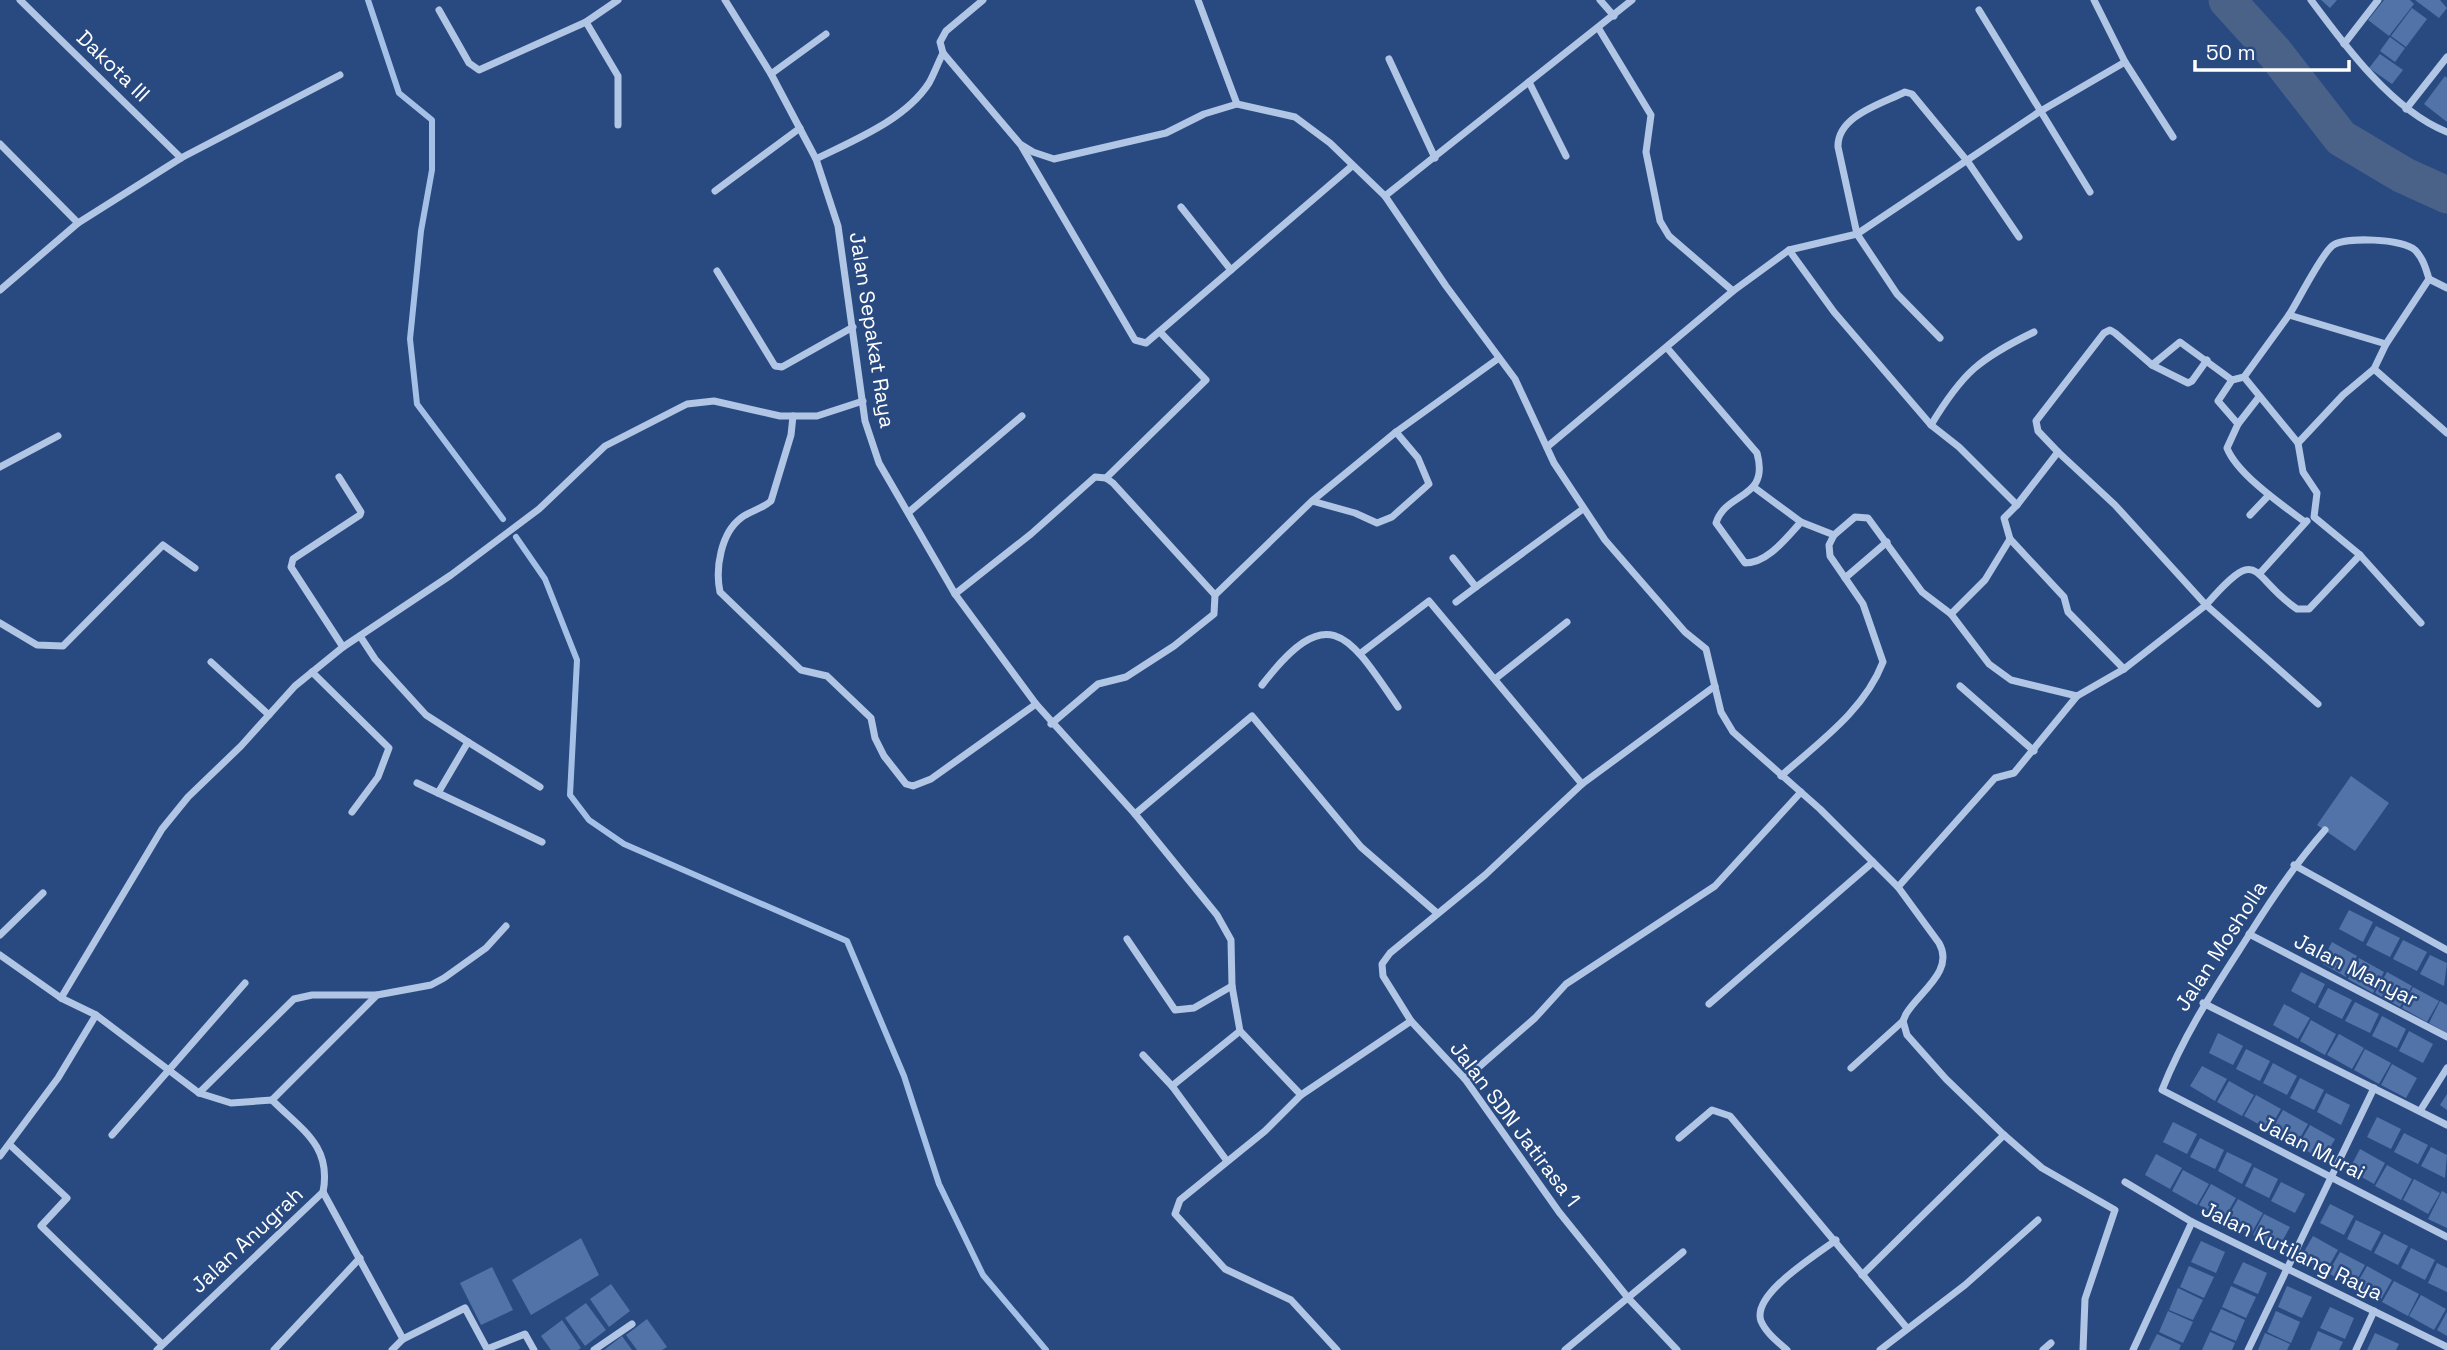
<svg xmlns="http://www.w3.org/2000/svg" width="2447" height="1350" viewBox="0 0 2447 1350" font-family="'Space Grotesk',sans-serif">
  <rect width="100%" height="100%" fill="#294a80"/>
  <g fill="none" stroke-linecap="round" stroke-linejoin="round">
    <!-- stream -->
    <g stroke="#a5c0e6" stroke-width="6">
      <path d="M368,0L399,93L432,120V170L421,231L410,339L417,404L503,519"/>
      <path d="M516,537L545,579L577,660L570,795L589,820L624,844L847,941L904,1076L939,1184L983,1275L1046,1350"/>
    </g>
    <!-- river -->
    <path stroke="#4a6188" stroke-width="37" d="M2227,0L2275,53L2341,138L2403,175L2447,195"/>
  </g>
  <!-- building -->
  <g fill="#5273a8">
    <path d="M2321,0H2337L2330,8Z"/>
    <path d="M2384,0H2410L2414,4L2389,36L2368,20Z"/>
    <path d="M2415,0H2440L2447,8L2439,18Z"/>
    <path d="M2412,8L2427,19L2406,47L2391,36Z"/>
    <path d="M2390,37L2405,48L2395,62L2380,51Z"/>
    <path d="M2380,54L2403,70L2392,84L2369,68Z"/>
    <path d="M2445,76L2447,78V122L2424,104Z"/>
    <path d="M2351,776L2389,803L2355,851L2317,825Z"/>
    <path d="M2349,910L2373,922L2363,942L2339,929Z"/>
    <path d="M2376,926L2400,938L2390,957L2366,945Z"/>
    <path d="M2403,940L2427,952L2417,971L2393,959Z"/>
    <path d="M2332,942L2357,956L2346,977L2321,963Z"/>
    <path d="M2430,955L2447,963L2444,986L2420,974Z"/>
    <path d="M2359,958L2384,972L2373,993L2348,979Z"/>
    <path d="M2301,972L2325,984L2315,1004L2291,991Z"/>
    <path d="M2387,972L2412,986L2400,1007L2375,993Z"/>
    <path d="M2413,987L2439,1001L2427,1022L2402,1008Z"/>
    <path d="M2328,988L2352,1000L2342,1019L2318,1007Z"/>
    <path d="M2440,1001L2447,1005V1033L2429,1023Z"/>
    <path d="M2355,1002L2379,1014L2370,1033L2345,1021Z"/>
    <path d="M2284,1004L2310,1018L2298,1039L2273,1025Z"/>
    <path d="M2382,1016L2406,1029L2397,1048L2372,1036Z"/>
    <path d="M2311,1020L2336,1034L2325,1055L2300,1041Z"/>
    <path d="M2409,1031L2433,1044L2423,1063L2399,1051Z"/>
    <path d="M2218,1033L2243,1046L2233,1065L2209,1053Z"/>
    <path d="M2339,1034L2364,1048L2352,1069L2327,1055Z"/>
    <path d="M2246,1049L2270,1061L2260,1081L2236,1069Z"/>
    <path d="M2365,1049L2391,1063L2379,1084L2354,1070Z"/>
    <path d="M2273,1063L2297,1076L2287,1095L2263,1083Z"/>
    <path d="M2392,1064L2417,1078L2406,1098L2381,1085Z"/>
    <path d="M2202,1066L2227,1079L2215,1101L2190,1086Z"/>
    <path d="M2300,1078L2324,1090L2314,1110L2290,1098Z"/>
    <path d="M2229,1081L2254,1095L2242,1116L2217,1102Z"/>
    <path d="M2326,1093L2350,1105L2341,1125L2317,1112Z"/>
    <path d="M2447,1094V1110L2440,1105Z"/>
    <path d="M2256,1095L2281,1109L2269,1130L2244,1116Z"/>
    <path d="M2283,1110L2308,1124L2296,1145L2271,1131Z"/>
    <path d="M2377,1117L2401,1129L2391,1149L2367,1137Z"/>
    <path d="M2173,1122L2197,1134L2187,1154L2163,1142Z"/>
    <path d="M2310,1125L2335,1139L2323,1160L2298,1146Z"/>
    <path d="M2404,1133L2428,1145L2418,1164L2394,1152Z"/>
    <path d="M2200,1138L2224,1150L2215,1169L2190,1157Z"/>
    <path d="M2431,1147L2447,1155L2445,1178L2421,1166Z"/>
    <path d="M2360,1149L2385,1163L2374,1184L2349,1170Z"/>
    <path d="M2227,1152L2252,1164L2242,1184L2218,1171Z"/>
    <path d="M2156,1154L2182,1168L2170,1189L2145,1175Z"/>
    <path d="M2387,1165L2412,1179L2401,1200L2375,1186Z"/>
    <path d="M2254,1167L2278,1179L2269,1198L2245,1186Z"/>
    <path d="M2183,1170L2209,1184L2197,1205L2172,1191Z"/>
    <path d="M2414,1179L2440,1193L2428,1214L2403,1200Z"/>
    <path d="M2281,1182L2305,1194L2295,1213L2271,1201Z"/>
    <path d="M2211,1184L2236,1198L2224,1219L2199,1205Z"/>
    <path d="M2442,1191L2447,1194V1228L2428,1219Z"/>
    <path d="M2238,1199L2263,1213L2251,1234L2226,1220Z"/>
    <path d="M2330,1204L2354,1216L2344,1235L2320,1223Z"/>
    <path d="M2264,1214L2290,1227L2278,1249L2253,1235Z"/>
    <path d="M2356,1220L2381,1232L2371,1251L2347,1239Z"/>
    <path d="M2384,1234L2408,1246L2398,1265L2374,1253Z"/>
    <path d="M2313,1236L2338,1250L2326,1271L2301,1257Z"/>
    <path d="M581,1238L599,1275L531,1315L512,1280Z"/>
    <path d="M2201,1241L2225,1252L2216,1273L2191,1262Z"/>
    <path d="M2411,1248L2435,1260L2425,1280L2401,1268Z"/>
    <path d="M2340,1252L2365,1265L2353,1287L2328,1273Z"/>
    <path d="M2243,1262L2267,1273L2258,1294L2233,1283Z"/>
    <path d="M2437,1263L2447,1268V1292L2428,1283Z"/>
    <path d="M2189,1266L2214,1277L2204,1298L2180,1287Z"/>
    <path d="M2367,1266L2392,1280L2380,1301L2355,1287Z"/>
    <path d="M492,1267L513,1310L481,1325L460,1283Z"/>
    <path d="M2394,1281L2419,1294L2408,1316L2382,1302Z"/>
    <path d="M611,1284L630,1311L609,1327L590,1299Z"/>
    <path d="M2231,1286L2256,1297L2246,1318L2222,1307Z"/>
    <path d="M2287,1286L2312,1297L2302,1318L2278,1307Z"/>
    <path d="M2178,1288L2203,1300L2193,1320L2169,1310Z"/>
    <path d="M2421,1295L2446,1309L2434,1330L2409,1316Z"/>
    <path d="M586,1303L606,1330L585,1346L565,1318Z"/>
    <path d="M2330,1307L2354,1318L2345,1339L2320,1328Z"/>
    <path d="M2221,1309L2245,1320L2236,1341L2211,1330Z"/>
    <path d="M2168,1311L2193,1322L2183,1343L2159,1332Z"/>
    <path d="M2276,1311L2300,1322L2291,1343L2267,1332Z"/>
    <path d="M2447,1312V1336L2437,1330Z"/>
    <path d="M647,1319L667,1347L662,1350H637L626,1335Z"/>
    <path d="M562,1320L581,1348L578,1350H551L541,1336Z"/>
    <path d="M2318,1331L2343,1342L2339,1350H2310Z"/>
    <path d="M2210,1332L2235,1343L2232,1350H2202Z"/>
    <path d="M2265,1333L2290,1344L2287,1350H2258Z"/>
    <path d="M2375,1333L2399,1344L2396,1350H2367Z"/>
    <path d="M2157,1334L2181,1345L2179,1350H2149Z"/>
    <path d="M622,1336L632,1350H604Z"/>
  </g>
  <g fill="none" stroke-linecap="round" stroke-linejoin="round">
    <!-- street -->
    <g stroke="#b1c5e5" stroke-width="7">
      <path d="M20,0L181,158"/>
      <path d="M725,0L771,74L816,159L838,226L865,421L879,463L955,594L1036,704L1135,814L1217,915L1231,940L1232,986L1240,1031L1301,1095L1411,1021L1465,1079L1559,1212L1629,1299L1677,1350"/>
      <path d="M983,0L946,31L940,42L943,53L1020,144L1033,152L1054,159L1166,133L1204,114L1237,104L1295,117L1330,143L1385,196L1446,286L1515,379L1554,463L1605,540L1685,632L1706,649L1721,712L1733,732L1820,809L1898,887L1939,943C1955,971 1919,992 1906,1014L1903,1021L1907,1035L1946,1079L2004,1135L2042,1168L2115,1210L2085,1299L2083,1350"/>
      <path d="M1198,0L1237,104"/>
      <path d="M1600,0L1614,16"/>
      <path d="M2094,0L2125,62"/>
      <path d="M2311,0C2345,46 2393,111 2447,132"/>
      <path d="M439,10L469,63L479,70L586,22L618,0"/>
      <path d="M1979,10L2090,192"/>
      <path d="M586,22L618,76V125"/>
      <path d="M1599,29L1651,115L1646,152L1660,221L1669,236L1733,291"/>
      <path d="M2344,44L2378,0"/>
      <path d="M1389,59L1435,158"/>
      <path d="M771,74L826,34"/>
      <path d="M1529,82L1566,156"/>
      <path d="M2406,109L2447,57"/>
      <path d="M0,144L78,223"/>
      <path d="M1022,147L1135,340L1146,343L1352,166"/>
      <path d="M816,159C854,140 905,120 929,83C934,74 938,63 943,53"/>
      <path d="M715,191L800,128"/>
      <path d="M1385,196L1632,0"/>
      <path d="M1181,207L1231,270"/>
      <path d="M1789,250L1834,312L1931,425L1959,447L2017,505L2058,452L2115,505L2206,605C2262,541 2249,577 2297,609H2309L2360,555"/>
      <path d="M717,271L775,366L782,367L853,327"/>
      <path d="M0,290L78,223L181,158L340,75"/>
      <path d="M2289,315C2298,301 2321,255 2332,246C2345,236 2403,239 2415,250C2423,258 2426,269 2429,279"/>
      <path d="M1940,338L1897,294L1857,234L1838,147C1837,116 1881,104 1905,92L1912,94L1968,162L2019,237"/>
      <path d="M2386,344L2429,279L2447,288"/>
      <path d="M1668,349L1757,453C1770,500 1726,491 1716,523L1745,563C1768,563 1787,537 1801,522L1834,535L1829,545L1830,556L1863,604L1883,662C1864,711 1819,742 1781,776"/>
      <path d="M2152,365L2180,342L2232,380"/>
      <path d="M2374,369L2447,433"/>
      <path d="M2244,377L2298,443L2303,472L2317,493L2314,517L2360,555L2421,623"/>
      <path d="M2259,397L2238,424L2227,448C2237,474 2282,505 2305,522"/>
      <path d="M793,416L791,435L771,501C762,509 750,511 741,518C721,533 715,568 720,592L801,670L827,676L871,718L875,738L884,756L906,784L913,786L931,779L1036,704"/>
      <path d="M2238,424L2218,401L2232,380L2244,377L2289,315L2386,344L2374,369L2343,395L2298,443"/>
      <path d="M1931,425C1963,372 1979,359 2034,332"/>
      <path d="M1396,432L1499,358"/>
      <path d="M1547,447L1733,291L1789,250L1857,234L2039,112L2125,62L2173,137"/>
      <path d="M2058,452L2038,431L2036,421L2104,333L2110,330L2115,333L2152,365L2188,383L2192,381L2207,360"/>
      <path d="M0,467L58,436"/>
      <path d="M339,477L361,512L360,515L293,559L291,567L343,647"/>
      <path d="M1106,478L1206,380L1160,332"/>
      <path d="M1755,488L1801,522"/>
      <path d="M909,512L1022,416"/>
      <path d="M2250,515L2269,495"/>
      <path d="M1834,535L1855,517L1868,518L1922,592L1951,614L1989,664L2011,680L2077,696L2124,669L2206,605L2318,704"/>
      <path d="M2010,539L2064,597L2068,612L2124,669"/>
      <path d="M1453,558L1476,587L1583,509"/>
      <path d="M2261,572L2307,521"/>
      <path d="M1845,578L1887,542"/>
      <path d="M955,594L1031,534L1095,477L1106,478L1113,483L1215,595"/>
      <path d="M1456,602L1476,587"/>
      <path d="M1951,614L1985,580L2010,539L2004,518L2017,505"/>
      <path d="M0,623L37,645L63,646L163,545L195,568"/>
      <path d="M360,636L375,659L426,715L468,742L438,793L542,842"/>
      <path d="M1361,653L1429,601L1582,784"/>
      <path d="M211,662L269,715"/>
      <path d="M312,672L389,748L378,777L352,812"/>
      <path d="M1495,679L1567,622"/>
      <path d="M1262,685C1329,598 1349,635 1398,707"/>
      <path d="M1960,686L2034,751"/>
      <path d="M1051,724L1098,684L1126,677L1174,646L1214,614L1215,595L1312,501L1396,432L1418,458L1429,484L1392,517L1377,523L1355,513L1312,501"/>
      <path d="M468,742L540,787"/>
      <path d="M417,783L438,793"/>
      <path d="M1135,814L1252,716L1361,847L1437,913"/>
      <path d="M2325,830C2296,863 2272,898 2249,935C2215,988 2185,1032 2162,1090L2447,1237"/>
      <path d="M2294,865L2447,950"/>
      <path d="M1898,887L1995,778L2014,773L2077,696"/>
      <path d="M2249,934L2447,1037"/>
      <path d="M0,935L43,893"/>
      <path d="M1127,939L1175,1010L1194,1008L1232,986"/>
      <path d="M0,955L61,998L96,1015L199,1093L231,1103L272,1100C302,1130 332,1146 323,1192L157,1350"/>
      <path d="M61,998L162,829L188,797L241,746L295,686L343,647L451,575L539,509L605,446L687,404L714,401L780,416H817L863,401"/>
      <path d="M2203,1003L2447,1125"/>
      <path d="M1709,1004L1873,862"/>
      <path d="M1411,1021L1383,976L1382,964L1390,953L1485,875L1582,784L1715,686"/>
      <path d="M1143,1055L1172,1086L1227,1161"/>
      <path d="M1851,1068L1903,1021"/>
      <path d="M1465,1079L1535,1018L1566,984L1715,886L1801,792"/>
      <path d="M1172,1086L1240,1031"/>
      <path d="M199,1093L294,999L312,995H377"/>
      <path d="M1301,1095L1265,1131L1180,1200L1175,1214L1225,1269L1291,1300L1337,1350"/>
      <path d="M272,1100L377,995L431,985L444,978L486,948L506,926"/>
      <path d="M2420,1111L2447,1068"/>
      <path d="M112,1135L245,983"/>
      <path d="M1679,1138L1712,1110L1730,1116L1907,1328"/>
      <path d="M10,1145L67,1198L41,1226L162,1344"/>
      <path d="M0,1156L58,1078L96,1015"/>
      <path d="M2125,1182L2192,1222L2447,1347"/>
      <path d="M323,1192L403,1339L392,1350"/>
      <path d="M1862,1275L2004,1135"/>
      <path d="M403,1339L465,1308L487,1349L525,1334L534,1350"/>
      <path d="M274,1350L360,1258"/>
      <path d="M594,1350L632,1324"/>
      <path d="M1565,1350L1683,1252"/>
      <path d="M1787,1350C1778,1342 1766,1333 1761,1321C1751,1294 1818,1254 1836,1240"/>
      <path d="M1880,1350L1965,1285L2038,1220"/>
      <path d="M2043,1350L2051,1343"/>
      <path d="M2133,1350L2192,1222"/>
      <path d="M2248,1350L2374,1088"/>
      <path d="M2356,1350L2374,1311"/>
    </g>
  </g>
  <g text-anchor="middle" stroke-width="5" stroke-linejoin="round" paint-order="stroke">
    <!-- street labels -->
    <g font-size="21" fill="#fff" stroke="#294a80">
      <text transform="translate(113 66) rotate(44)" y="7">Dakota III</text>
      <text transform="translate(872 330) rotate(81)" y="7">Jalan Sepakat Raya</text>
      <text transform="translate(2221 946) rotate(-57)" y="7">Jalan Mosholla</text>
      <text transform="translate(2356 970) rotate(27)" y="7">Jalan Manyar</text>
      <text transform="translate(1515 1124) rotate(53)" y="7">Jalan SDN Jatirasa 1</text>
      <text transform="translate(2312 1148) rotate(27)" y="7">Jalan Murai</text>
      <text transform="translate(247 1240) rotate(-43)" y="7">Jalan Anugrah</text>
      <text transform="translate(2292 1251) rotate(26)" y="7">Jalan Kutilang Raya</text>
    </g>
  </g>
  <!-- scale -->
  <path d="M2195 60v10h154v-10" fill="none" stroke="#ffffff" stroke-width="3.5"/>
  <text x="2206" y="60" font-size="21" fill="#ffffff" stroke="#294a80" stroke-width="5" paint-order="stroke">50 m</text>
</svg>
